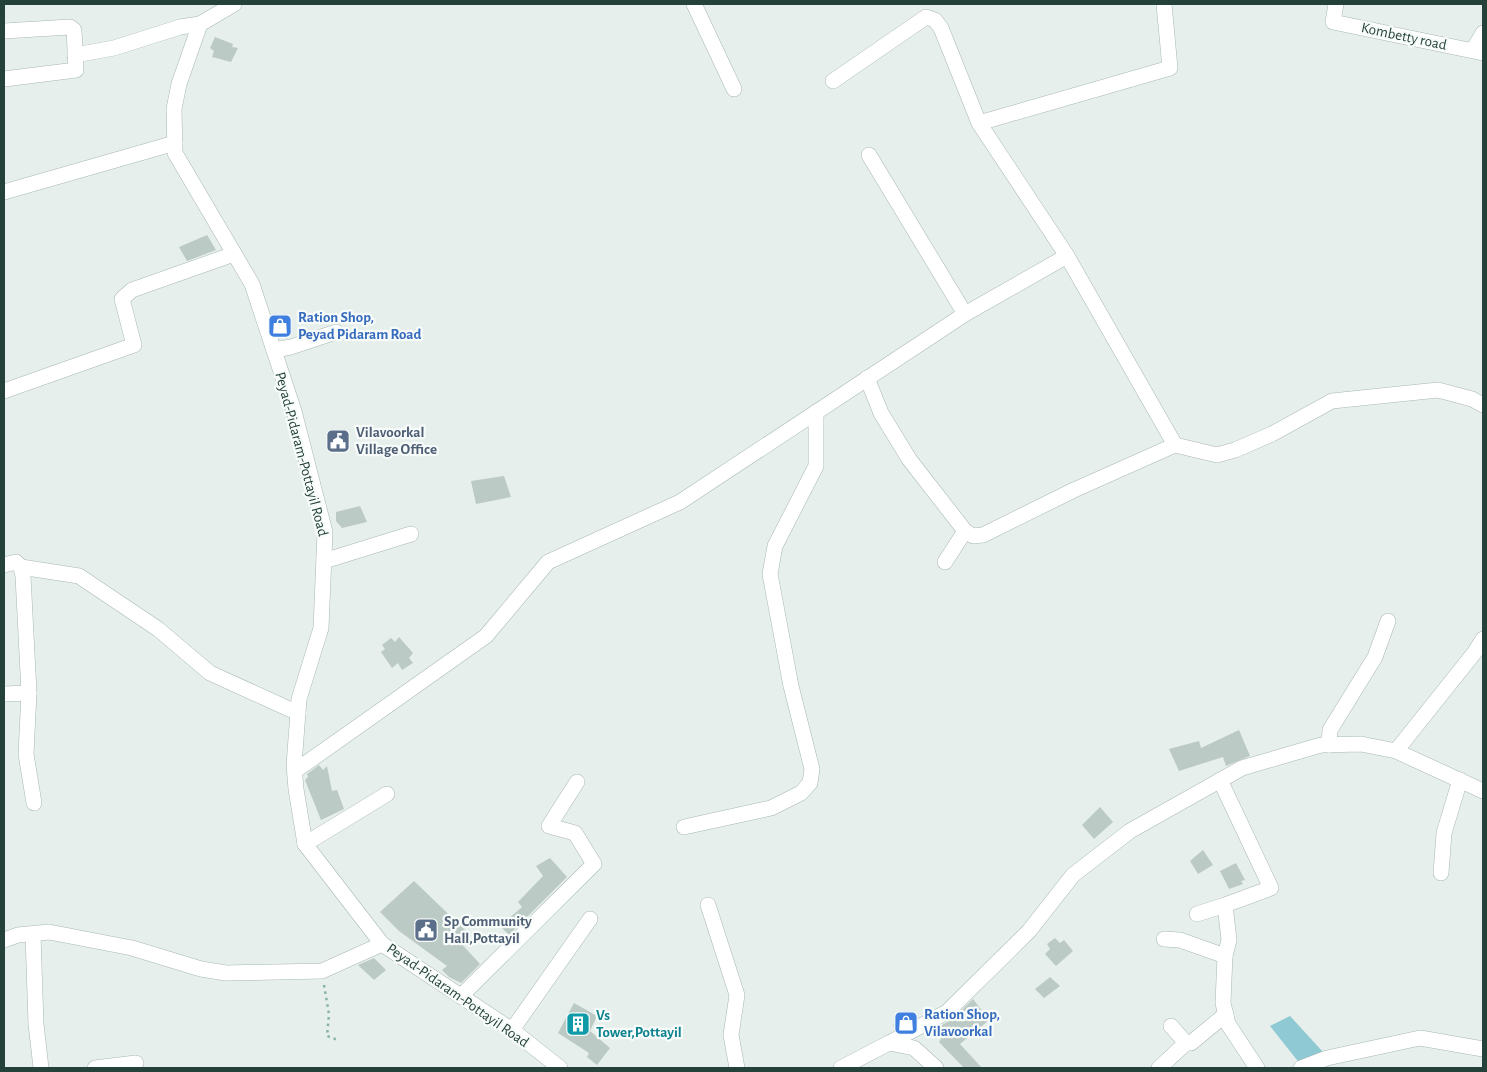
<svg xmlns="http://www.w3.org/2000/svg" width="1487" height="1072" viewBox="0 0 1487 1072" font-family="'Alegreya Sans',sans-serif">
  <rect width="100%" height="100%" fill="#e6efeb"/>
  <!-- water -->
  <path fill="#8ec9d4" d="M1290,1016L1323,1052L1301,1065L1270,1026Z"/>
  <!-- building -->
  <g fill="#bbcac4">
    <path d="M215,37L233,44L232,47L238,48L231,62L212,57L214,51L210,48Z"/>
    <path d="M207,235L216,250L187,261L179,247Z"/>
    <path d="M504,476L511,497L476,504L471,481Z"/>
    <path d="M360,506L367,522L342,528L336,521V512Z"/>
    <path d="M399,637L413,653L409,658L413,663L402,670L398,663L392,668L381,652L385,649L382,645L391,638L395,642Z"/>
    <path d="M1239,730L1250,756L1226,766L1223,757L1179,771L1169,749L1199,741L1201,748Z"/>
    <path d="M319,765L323,770L327,766L332,791L337,790L344,809L321,820L305,780L308,777L307,774Z"/>
    <path d="M1100,807L1113,822L1094,839L1082,825Z"/>
    <path d="M1203,850L1213,865L1198,874L1190,861Z"/>
    <path d="M550,858L567,877L509,935L500,926L522,907L518,902L543,876L536,866Z"/>
    <path d="M1236,863L1245,880L1241,881L1243,884L1229,889L1220,871Z"/>
    <path d="M414,881L466,931L457,939L480,964L461,983L449,977L442,970L447,966L399,931L380,912Z"/>
    <path d="M1055,938L1060,943L1064,940L1073,951L1056,966L1045,954L1050,949L1047,944Z"/>
    <path d="M374,958L386,970L374,980L358,965Z"/>
    <path d="M1050,977L1060,986L1044,998L1035,989Z"/>
    <path d="M973,999L989,1020L960,1044L982,1068H964L939,1042L942,1037L931,1031L953,1019Z"/>
    <path d="M574,1003L597,1016L590,1031L610,1048L597,1065L587,1057L589,1053L558,1033Z"/>
    <path d="M912,1012L916,1018L896,1028L893,1025Z"/>
  </g>
  <g fill="none" stroke-linecap="round" stroke-linejoin="round">
    <!-- minor casing -->
    <g stroke="#a8b8b2" stroke-width="16">
      <g id="minor">
        <path d="M234,4L200,24L179,84L174,109L175,153L252,284L294,411L325,532L321,628L299,699L294,765L296,789L305,844L382,944L512,1030L560,1068"/>
        <path d="M694,4L734,89"/>
        <path d="M1336,4L1333,22L1483,53"/>
        <path d="M4,31L70,27L74,30L76,70L4,79"/>
        <path d="M1473,50L1483,33"/>
        <path d="M75,55L114,48L180,27L200,24"/>
        <path d="M979,123L1170,68L1164,4"/>
        <path d="M869,155L965,314"/>
        <path d="M4,192L175,143"/>
        <path d="M1067,256L1175,445"/>
        <path d="M274,350L291,347L336,332"/>
        <path d="M867,378L881,413L909,459L965,531L973,536L983,535L1074,490L1175,445L1217,455L1235,450L1272,434L1332,401L1438,390L1472,399L1483,405"/>
        <path d="M4,391L134,345L122,299L132,290L234,254"/>
        <path d="M324,561L411,534"/>
        <path d="M945,562L965,531"/>
        <path d="M4,565L16,562L21,567L23,576L29,693L4,694"/>
        <path d="M21,567L79,576L158,629L210,673L298,713"/>
        <path d="M29,693L26,754L34,803"/>
        <path d="M1329,745L1330,730L1375,657L1388,621"/>
        <path d="M1396,751L1475,652L1483,639"/>
        <path d="M295,771L486,636L548,562L680,502L965,314L1067,256L979,123L941,28L935,20L926,17L833,81"/>
        <path d="M1220,780L1271,888L1225,905L1229,940L1225,956L1223,1003L1228,1024L1257,1068"/>
        <path d="M684,827L771,808L801,793L810,783L812,769L791,686L770,574L775,546L816,466V412"/>
        <path d="M305,844L387,794"/>
        <path d="M1441,873L1444,833L1460,780"/>
        <path d="M708,905L737,995L731,1035L737,1068"/>
        <path d="M1197,914L1225,905"/>
        <path d="M33,934L36,1024L41,1068"/>
        <path d="M1164,939L1180,940L1225,956"/>
        <path d="M4,940L18,935L49,932L132,948L201,969L226,973L322,971L382,944"/>
        <path d="M461,996L594,864L575,833L549,826L577,782"/>
        <path d="M1171,1026L1186,1043H1191L1226,1014"/>
        <path d="M512,1030L590,919"/>
        <path d="M889,1043L947,1012L1029,931L1073,875L1130,831L1242,768L1321,745L1361,744L1396,751L1483,791"/>
        <path d="M95,1068L136,1063"/>
        <path d="M841,1068L889,1043L914,1048L936,1068"/>
        <path d="M1159,1068L1186,1043"/>
        <path d="M1301,1068L1327,1058L1420,1038L1483,1049"/>
      </g>
    </g>
    <!-- path -->
    <path stroke="#86b3a5" stroke-width="2.5" stroke-dasharray="2.5 4" stroke-linecap="butt" d="M324,985L329,1014L327,1036L338,1040"/>
    <!-- minor -->
    <use href="#minor" stroke="#fff" stroke-width="15"/>
  </g>
  <!-- icons -->
  <defs>
    <g id="shop-square" transform="scale(1.25)"><rect x="-9" y="-9" width="18" height="18" rx="4" fill="#3f7fe0" stroke="#f7fbf9"/><path d="M-5-2.5h2.3a2.7 3.5 0 0 1 5.4 0H5L5.5 6h-11ZM-1.5-2.5h3a1.5 2.3 0 0 0-3 0Z" fill="#fff"/></g>
    <g id="civic-square" transform="scale(1.25)"><rect x="-9" y="-9" width="18" height="18" rx="4" fill="#5c6f8a" stroke="#f7fbf9"/><path d="M-.6-6.5H3V-4.5H.6V-3L4-1V1h2V6H-6V1h2V-1L-.6-3ZM-1.2 2.5V6h2.4V2.5Z" fill="#fff"/></g>
    <g id="building-square" transform="scale(1.25)"><rect x="-9" y="-9" width="18" height="18" rx="4" fill="#0f9aa8" stroke="#f7fbf9"/><path d="M-4-6H4V6H1V3H-1V6H-4ZM-2.5-4.3h1.7v1.8h-1.7ZM.8-4.3h1.7v1.8H.8ZM-2.5-1h1.7V.8h-1.7ZM.8-1h1.7V.8H.8Z" fill="#fff"/></g>
  </defs>
  <g fill-rule="evenodd">
    <use href="#shop-square" x="280" y="326"/>
    <use href="#civic-square" x="338" y="441"/>
    <use href="#civic-square" x="426" y="930"/>
    <use href="#shop-square" x="906" y="1023"/>
    <use href="#building-square" x="578" y="1024"/>
  </g>
  <g text-anchor="middle" stroke-width="4.5" stroke-linejoin="round" paint-order="stroke">
    <!-- street labels -->
    <g font-size="15" fill="#24423a" stroke="#f7fbf9">
      <text transform="translate(1404 36) rotate(12)" y="5">Kombetty road</text>
      <text transform="translate(302 454) rotate(75)" y="5">Peyad-Pidaram-Pottayil Road</text>
      <text transform="translate(458 995) rotate(35)" y="5">Peyad-Pidaram-Pottayil Road</text>
    </g>
    <!-- shop labels -->
    <g font-size="15" font-weight="bold" fill="#366cbe" stroke="#f7fbf9" text-anchor="start">
      <text x="298" y="322">Ration Shop,<tspan x="298" dy="17">Peyad Pidaram Road</tspan></text>
      <text x="924" y="1019">Ration Shop,<tspan x="924" dy="17">Vilavoorkal</tspan></text>
    </g>
    <!-- service labels -->
    <g font-size="15" font-weight="bold" fill="#4e5e75" stroke="#f7fbf9" text-anchor="start">
      <text x="356" y="437">Vilavoorkal<tspan x="356" dy="17">Village Office</tspan></text>
      <text x="444" y="926">Sp Community<tspan x="444" dy="17">Hall,Pottayil</tspan></text>
    </g>
    <!-- culture labels -->
    <g font-size="15" font-weight="bold" fill="#0d838f" stroke="#f7fbf9" text-anchor="start">
      <text x="596" y="1020">Vs<tspan x="596" dy="17">Tower,Pottayil</tspan></text>
    </g>
  </g>
  <!-- border -->
  <rect width="1487" height="1072" fill="none" stroke="#24423a" stroke-width="10"/>
</svg>
